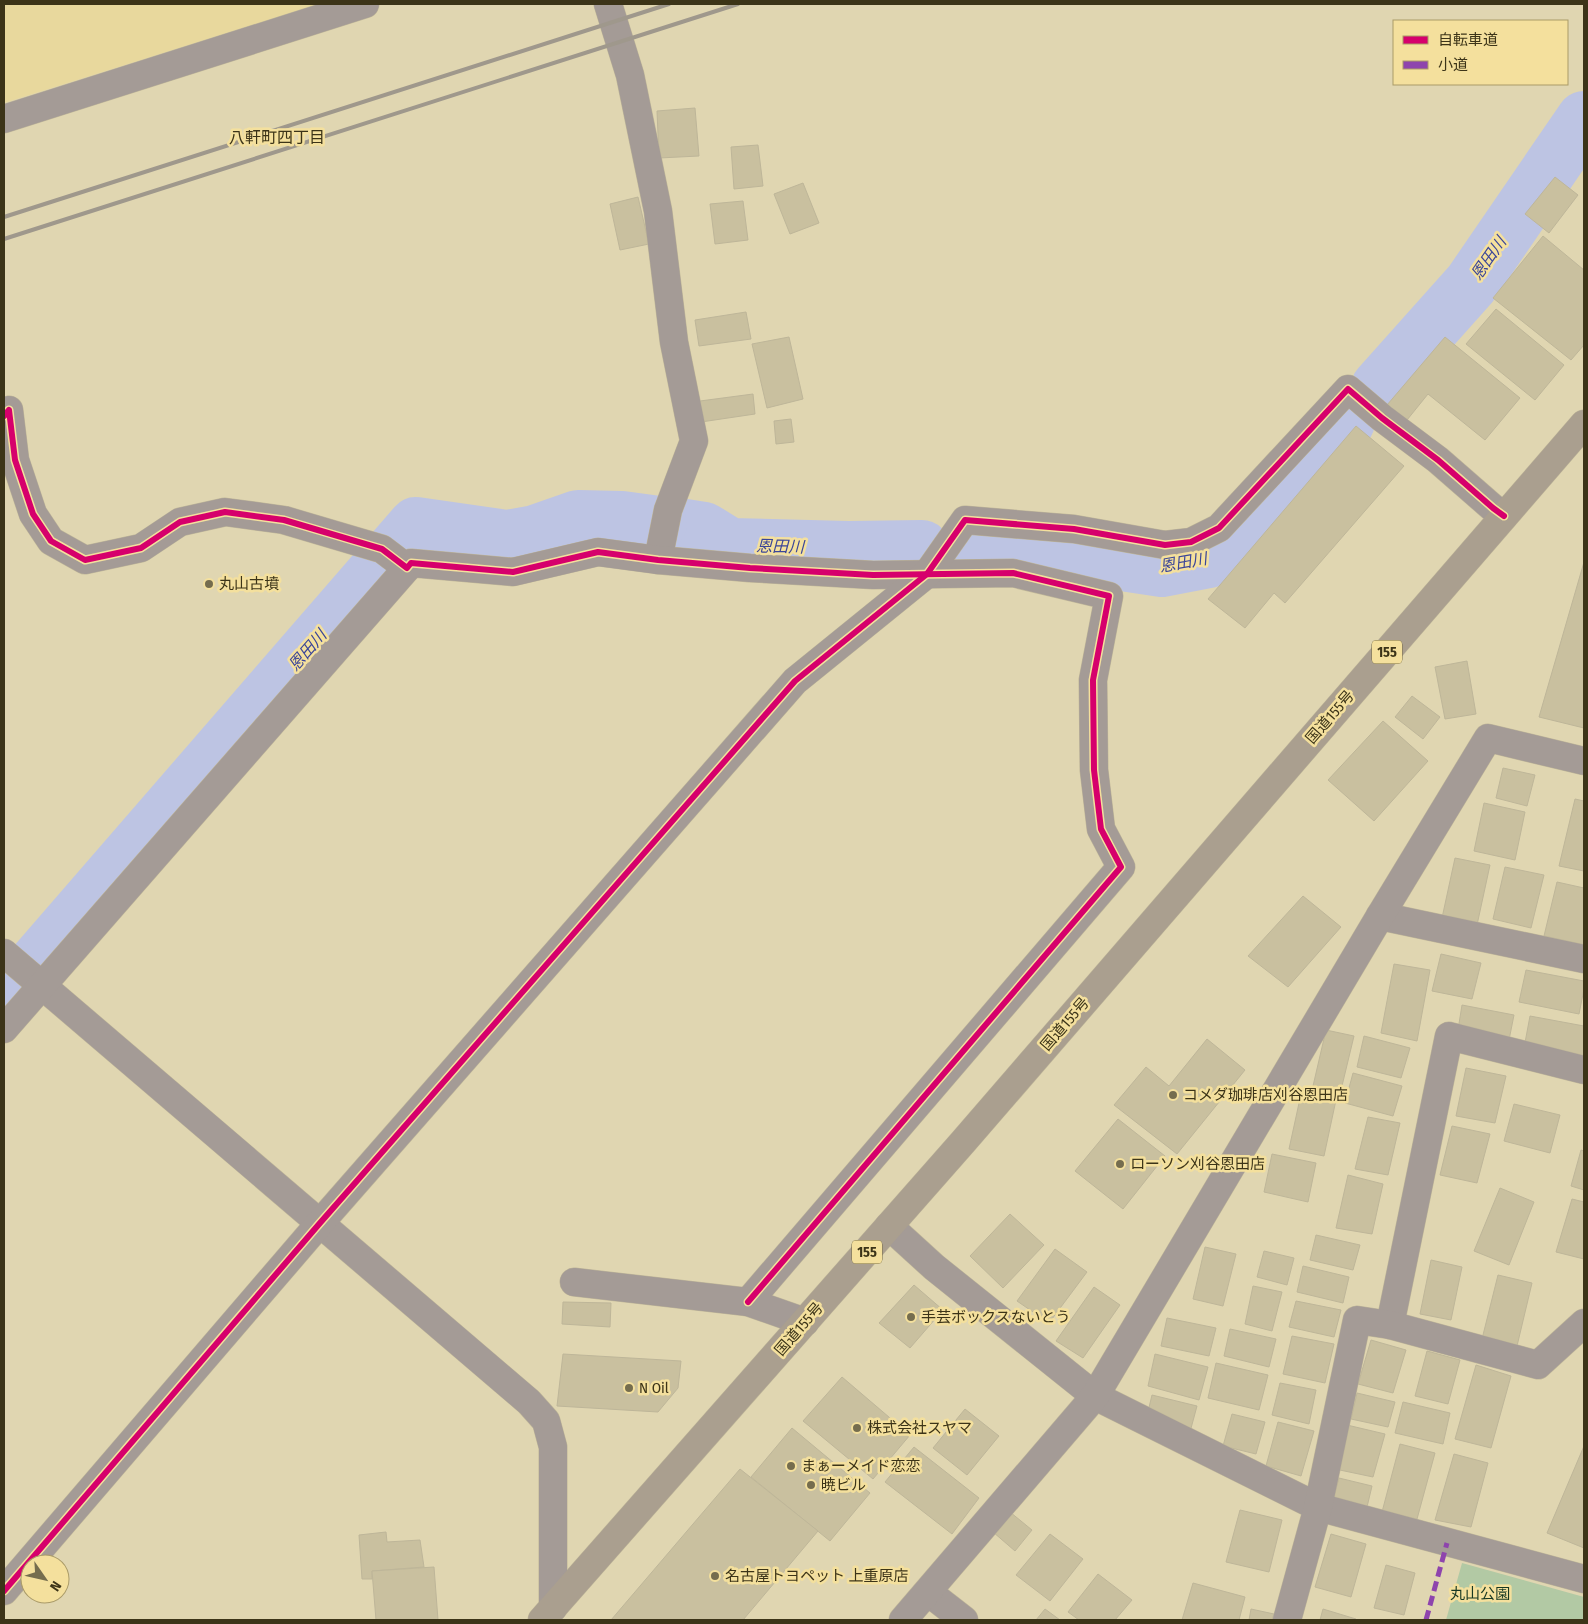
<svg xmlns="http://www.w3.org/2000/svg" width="1588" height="1624" viewBox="0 0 1588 1624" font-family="'Fira Sans Condensed','Noto Sans JP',sans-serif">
  <rect width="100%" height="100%" fill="#e0d6b1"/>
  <!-- built -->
  <path fill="#e8d89d" d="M4,4H319L4,103Z"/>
  <!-- green -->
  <path fill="#b2c9a4" d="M1462,1563L1584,1597V1620H1446Z"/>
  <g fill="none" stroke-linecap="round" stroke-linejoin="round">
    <!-- river -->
    <g stroke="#bdc4e3" stroke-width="56">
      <path d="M1379,387L1471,284L1584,119"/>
      <path d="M672,525L704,530L730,546L848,549L922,548"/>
      <path d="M965,546L1032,543L1122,563L1162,569L1209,560L1232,546L1347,422"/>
      <path d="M37,962L416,525L507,538L535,533L578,518L622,519L659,524"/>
      <path d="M4,1001L20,983"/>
    </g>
  </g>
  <!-- building -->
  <g fill="#c9c09f" stroke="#beb699">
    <path d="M695,108L699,156L659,158L657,111Z"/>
    <path d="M758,145L763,186L734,189L731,147Z"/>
    <path d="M1555,177L1578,195L1549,233L1525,214Z"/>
    <path d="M803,183L819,223L790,234L774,194Z"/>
    <path d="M638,197L649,244L620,250L610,204Z"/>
    <path d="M743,201L748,240L715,244L710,204Z"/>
    <path d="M1543,236L1584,270V345L1571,360L1493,298Z"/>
    <path d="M1496,309L1564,365L1535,400L1466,344Z"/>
    <path d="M746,312L751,339L699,346L695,320Z"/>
    <path d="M789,337L803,399L767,408L752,344Z"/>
    <path d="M1445,337L1520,398L1485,440L1428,394L1407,420L1387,405Z"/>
    <path d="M753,394L755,414L701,422L700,401Z"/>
    <path d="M791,419L794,442L776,444L774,421Z"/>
    <path d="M1356,426L1404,466L1285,603L1274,593L1245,628L1208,599Z"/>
    <path d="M1584,562V728L1539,717Z"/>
    <path d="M1467,661L1476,714L1445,719L1435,667Z"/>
    <path d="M1412,696L1440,717L1423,739L1395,717Z"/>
    <path d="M1383,721L1428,761L1374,821L1328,780Z"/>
    <path d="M1503,768L1535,775L1527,806L1496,798Z"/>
    <path d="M1575,799L1584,801V871L1559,866Z"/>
    <path d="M1484,803L1525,812L1515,860L1474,851Z"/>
    <path d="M1455,858L1490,865L1477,925L1442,918Z"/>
    <path d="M1505,867L1544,875L1531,928L1493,919Z"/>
    <path d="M1557,882L1584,888V945L1544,936Z"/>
    <path d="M1303,896L1341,927L1288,987L1248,956Z"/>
    <path d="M1441,954L1481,963L1472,999L1432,991Z"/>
    <path d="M1394,964L1430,970L1417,1041L1381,1033Z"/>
    <path d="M1526,970L1584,981V989L1579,1014L1519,1002Z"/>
    <path d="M1462,1005L1514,1015L1508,1045L1457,1036Z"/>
    <path d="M1530,1016L1584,1026V1060L1524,1048Z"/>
    <path d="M1326,1030L1354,1036L1341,1090L1313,1086Z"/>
    <path d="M1364,1036L1410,1048L1401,1078L1357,1067Z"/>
    <path d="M1207,1039L1245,1070L1177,1154L1114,1105L1146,1067L1169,1086Z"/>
    <path d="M1466,1068L1506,1076L1495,1123L1456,1116Z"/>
    <path d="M1353,1073L1402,1086L1393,1116L1345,1103Z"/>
    <path d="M1301,1094L1336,1100L1324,1156L1289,1149Z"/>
    <path d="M1514,1104L1560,1115L1550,1153L1504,1141Z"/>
    <path d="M1368,1117L1400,1123L1388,1175L1355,1169Z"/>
    <path d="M1118,1119L1165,1156L1123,1209L1075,1171Z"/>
    <path d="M1452,1126L1490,1134L1477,1183L1440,1175Z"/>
    <path d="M1581,1150L1584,1151V1190L1571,1186Z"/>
    <path d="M1272,1154L1316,1163L1308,1202L1264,1192Z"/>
    <path d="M1348,1175L1383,1184L1372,1234L1336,1228Z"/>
    <path d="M1500,1188L1534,1202L1509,1265L1474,1251Z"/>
    <path d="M1572,1199L1584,1202V1259L1556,1252Z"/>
    <path d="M1010,1214L1044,1245L1003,1288L970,1256Z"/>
    <path d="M1316,1235L1360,1245L1353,1270L1310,1260Z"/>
    <path d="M1205,1247L1236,1254L1223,1306L1193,1299Z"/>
    <path d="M1055,1249L1087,1272L1049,1323L1017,1301Z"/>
    <path d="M1264,1251L1294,1258L1287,1285L1257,1277Z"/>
    <path d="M1431,1260L1462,1267L1451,1320L1420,1314Z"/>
    <path d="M1303,1266L1349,1277L1343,1303L1297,1292Z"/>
    <path d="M1498,1275L1532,1283L1517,1346L1482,1339Z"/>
    <path d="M914,1285L943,1310L910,1348L879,1323Z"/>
    <path d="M1253,1286L1282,1292L1272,1331L1245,1324Z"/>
    <path d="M1094,1287L1120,1305L1083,1358L1056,1341Z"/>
    <path d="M1296,1301L1341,1310L1334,1337L1289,1327Z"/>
    <path d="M563,1302L611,1303L610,1327L562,1324Z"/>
    <path d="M1167,1318L1216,1328L1209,1356L1161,1346Z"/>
    <path d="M1230,1329L1276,1339L1269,1367L1224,1356Z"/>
    <path d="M1292,1336L1334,1344L1325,1383L1283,1374Z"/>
    <path d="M1371,1340L1406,1350L1393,1393L1358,1384Z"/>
    <path d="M1427,1351L1460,1360L1448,1404L1415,1396Z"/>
    <path d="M563,1354L681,1361L678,1388L658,1412L557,1406Z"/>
    <path d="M1155,1354L1208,1367L1199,1400L1148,1386Z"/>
    <path d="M1216,1363L1268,1375L1259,1410L1208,1398Z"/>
    <path d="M1476,1365L1511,1376L1491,1448L1455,1439Z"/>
    <path d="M842,1377L910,1435L873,1479L803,1421Z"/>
    <path d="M1280,1383L1316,1390L1309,1424L1272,1415Z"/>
    <path d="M1357,1393L1395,1402L1388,1427L1351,1419Z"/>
    <path d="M1152,1395L1197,1406L1190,1432L1146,1420Z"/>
    <path d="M1403,1402L1450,1413L1443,1444L1395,1433Z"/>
    <path d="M965,1409L999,1436L967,1475L933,1448Z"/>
    <path d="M1232,1414L1265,1422L1256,1454L1223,1446Z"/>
    <path d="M1278,1422L1314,1431L1301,1476L1266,1466Z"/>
    <path d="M1347,1425L1385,1434L1373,1477L1335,1469Z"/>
    <path d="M792,1428L870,1493L830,1541L751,1477Z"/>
    <path d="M1400,1444L1435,1453L1417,1519L1382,1512Z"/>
    <path d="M1584,1446V1548L1547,1533Z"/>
    <path d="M914,1447L979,1498L952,1534L885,1482Z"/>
    <path d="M1454,1454L1488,1463L1471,1527L1435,1520Z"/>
    <path d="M740,1469L818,1531L743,1620H611Z"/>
    <path d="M1339,1478L1372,1486L1367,1507L1333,1499Z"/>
    <path d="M1240,1510L1282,1520L1269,1572L1226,1562Z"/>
    <path d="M1010,1512L1032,1530L1015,1551L993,1532Z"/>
    <path d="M386,1532L387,1542L420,1540L424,1567L372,1571V1579H362L359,1535Z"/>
    <path d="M1050,1534L1083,1559L1050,1601L1016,1575Z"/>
    <path d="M1331,1534L1366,1544L1351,1597L1315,1587Z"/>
    <path d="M1386,1565L1415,1573L1404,1615L1374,1608Z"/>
    <path d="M434,1567L438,1620H376L372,1571Z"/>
    <path d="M1098,1574L1132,1600L1115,1620H1079L1068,1612Z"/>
    <path d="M1193,1583L1245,1597L1239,1620H1182Z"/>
    <path d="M1045,1609L1060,1620H1036Z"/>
    <path d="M1251,1609L1274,1614L1272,1620H1249Z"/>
    <path d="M1323,1609L1356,1619V1620H1320Z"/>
  </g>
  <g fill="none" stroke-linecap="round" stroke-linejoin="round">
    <!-- minor casing -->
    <g stroke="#bfb699" stroke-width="29">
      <g id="minor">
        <path d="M608,4L630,75L658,211L674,342L694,441L668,510L658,560"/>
        <path d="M4,119L365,4"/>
        <path d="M4,416L9,410L15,460L33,514L51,541L85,560L141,548L180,522L225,512L284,520L382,549L407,568L411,563L513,572L598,552L658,560L750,568L873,575L1013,573L1109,596L1093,680L1094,770L1101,829L1121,867L748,1302"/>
        <path d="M1380,916L1584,959"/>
        <path d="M4,953L529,1402L546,1421L553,1447V1608"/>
        <path d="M4,1029L407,568"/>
        <path d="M889,1226L934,1267L1095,1396L1318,1507L1584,1579"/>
        <path d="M574,1282L748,1302L805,1322"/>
        <path d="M1390,1325L1449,1036L1584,1070"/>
        <path d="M4,1591L320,1223L795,681L927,574L965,520L1074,529L1165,545L1191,542L1219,528L1348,389L1382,418L1438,460L1493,508L1504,516"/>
        <path d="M928,1592L964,1620"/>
        <path d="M903,1620L1095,1396L1380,916L1488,738L1584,761"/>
        <path d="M1287,1620L1318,1507L1357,1320L1390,1325L1538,1365L1584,1323"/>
      </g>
    </g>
    <!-- highway casing -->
    <g stroke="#bfb699" stroke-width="29">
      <path id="highway" d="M542,1620L963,1142L1584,424"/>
    </g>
    <!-- minor -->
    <use href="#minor" stroke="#a49b96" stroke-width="28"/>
    <!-- highway -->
    <use href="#highway" stroke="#aa9f8f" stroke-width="28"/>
    <!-- rail -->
    <g stroke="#9f988c" stroke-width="4">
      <path d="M4,217L669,4"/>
      <path d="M4,239L738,4"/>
    </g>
    <!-- quiet -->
    <path stroke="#8e44ad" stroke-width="5" stroke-dasharray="10 5" stroke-linecap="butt" d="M1426,1620L1447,1543"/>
    <!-- cycleway casing -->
    <g stroke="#f4e09d" stroke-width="9">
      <g id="cycleway">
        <path d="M4,416L9,410L15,460L33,514L51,541L85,560L141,548L180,522L225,512L284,520L382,549L407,568L411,563L513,572L598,552L658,560L750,568L873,575L1013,573L1109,596L1093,680L1094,770L1101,829L1121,867L748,1302"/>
        <path d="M4,1591L320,1223L795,681L927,574L965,520L1074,529L1165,545L1191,542L1219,528L1348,389L1382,418L1438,460L1493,508L1504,516"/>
      </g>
    </g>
    <!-- cycleway -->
    <use href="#cycleway" stroke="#d6006c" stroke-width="6"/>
  </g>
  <!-- markers -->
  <g fill="#756d4e" stroke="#f4e09d" stroke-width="2">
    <circle cx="209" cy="584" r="5"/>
    <circle cx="1173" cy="1095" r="5"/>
    <circle cx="1120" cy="1164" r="5"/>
    <circle cx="911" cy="1317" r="5"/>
    <circle cx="629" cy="1388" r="5"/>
    <circle cx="857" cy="1428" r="5"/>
    <circle cx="791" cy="1466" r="5"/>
    <circle cx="811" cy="1485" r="5"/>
    <circle cx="715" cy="1576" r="5"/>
  </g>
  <g text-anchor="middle" stroke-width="5" stroke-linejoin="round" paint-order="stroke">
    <!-- shield labels -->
    <g fill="#f4e09d" stroke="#736840" stroke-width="1">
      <rect x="1372" y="640.5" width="30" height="23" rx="4"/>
      <rect x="852" y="1240.5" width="30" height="23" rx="4"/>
    </g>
    <g font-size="14" font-weight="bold" fill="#3c3418">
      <text x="1387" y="657">155</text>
      <text x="867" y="1257">155</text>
    </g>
    <!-- poi labels -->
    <g font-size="15" fill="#3c3418" stroke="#f4e09d" text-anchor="start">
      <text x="219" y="589">丸山古墳</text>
      <text x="1183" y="1100">コメダ珈琲店刈谷恩田店</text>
      <text x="1130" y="1169">ローソン刈谷恩田店</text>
      <text x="921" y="1322">手芸ボックスないとう</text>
      <text x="639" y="1393">N Oil</text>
      <text x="867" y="1433">株式会社スヤマ</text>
      <text x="801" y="1471">まぁーメイド恋恋</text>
      <text x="821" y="1490">暁ビル</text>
      <text x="725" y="1581">名古屋トヨペット 上重原店</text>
    </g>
    <!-- street labels -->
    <g font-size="15" fill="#3c3418" stroke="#f4e09d">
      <text transform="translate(1330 717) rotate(-49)" y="5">国道155号</text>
      <text transform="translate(1065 1024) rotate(-49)" y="5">国道155号</text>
      <text transform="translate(799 1329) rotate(-49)" y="5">国道155号</text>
    </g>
    <!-- park labels -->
    <g font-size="15" fill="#173823" stroke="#f4e09d">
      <text x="1480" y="1599">丸山公園</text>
    </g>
    <!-- neighbourhood labels -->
    <g font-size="16" fill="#3c3418" stroke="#f4e09d">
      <text x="277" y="143">八軒町四丁目</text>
    </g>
    <!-- water labels -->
    <g font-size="16" font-style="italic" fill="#3a4599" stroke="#f4e09d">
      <text transform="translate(1488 258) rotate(-55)" y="6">恩田川</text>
      <text transform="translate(780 546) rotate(1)" y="6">恩田川</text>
      <text transform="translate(1183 562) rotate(-10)" y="6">恩田川</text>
      <text transform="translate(307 650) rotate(-49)" y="6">恩田川</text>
    </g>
  </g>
  <!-- border -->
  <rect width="1588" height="1624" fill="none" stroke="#3c3418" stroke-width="10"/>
  <!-- legend -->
  <rect x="1393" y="20" width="175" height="65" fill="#f4e09d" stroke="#aa9b68"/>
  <rect x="1403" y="36" width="25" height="8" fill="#d6006c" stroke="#aa9b68"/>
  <text x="1438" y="45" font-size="15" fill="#3c3418">自転車道</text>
  <rect x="1403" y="61" width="25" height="8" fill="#8e44ad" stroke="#aa9b68"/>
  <text x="1438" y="70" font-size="15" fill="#3c3418">小道</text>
  <!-- north arrow -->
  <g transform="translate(45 1579) rotate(124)"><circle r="24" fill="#f4e09d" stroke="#aa9b68"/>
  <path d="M0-4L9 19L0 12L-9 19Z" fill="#756d4e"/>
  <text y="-8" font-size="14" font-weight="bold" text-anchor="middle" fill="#3c3418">N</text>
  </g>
</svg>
